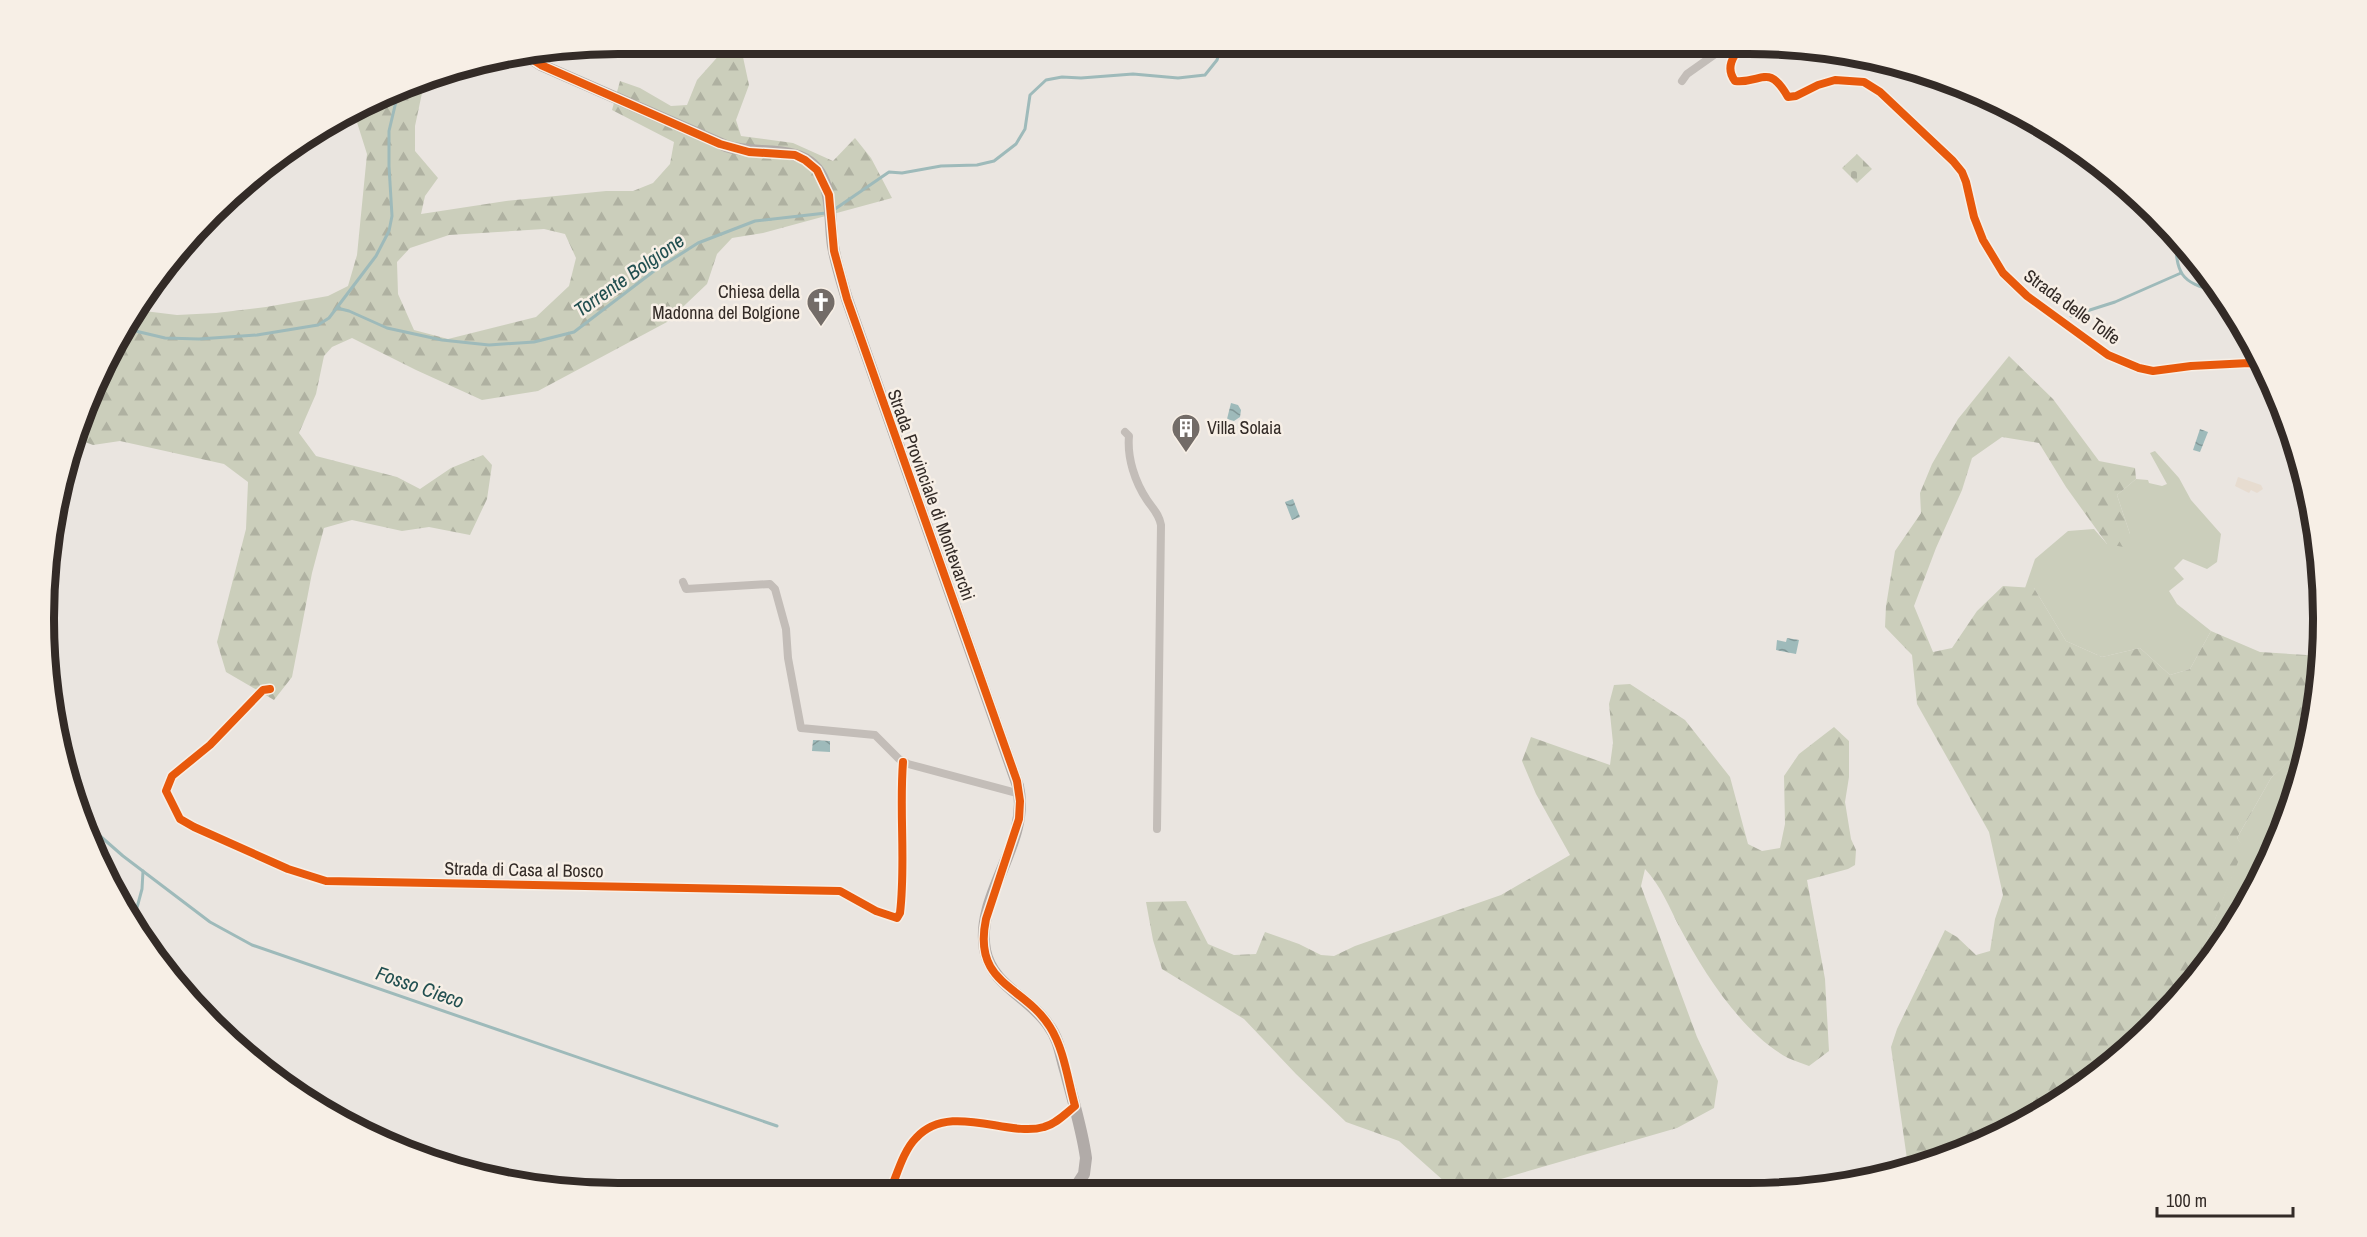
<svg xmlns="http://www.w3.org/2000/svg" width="2367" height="1237" viewBox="0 0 2367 1237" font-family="'Archivo Narrow',sans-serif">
  <defs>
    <pattern id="forest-firs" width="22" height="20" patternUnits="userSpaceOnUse" patternTransform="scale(1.5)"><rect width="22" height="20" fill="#cbcebb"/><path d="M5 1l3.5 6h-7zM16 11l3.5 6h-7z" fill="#afb1a1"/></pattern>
    <pattern id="cemetery-stones" width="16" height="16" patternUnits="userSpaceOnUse" patternTransform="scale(1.5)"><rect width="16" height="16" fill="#cbcebb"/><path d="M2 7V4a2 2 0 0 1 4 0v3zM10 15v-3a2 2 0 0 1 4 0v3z" fill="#afb1a1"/></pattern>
    <pattern id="water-waves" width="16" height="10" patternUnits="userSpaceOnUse" patternTransform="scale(1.5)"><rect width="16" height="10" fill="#9ebaba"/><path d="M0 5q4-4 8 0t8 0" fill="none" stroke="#819797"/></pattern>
  </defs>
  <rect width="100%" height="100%" fill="#eae5e0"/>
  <!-- green -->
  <g fill="#cbcebb">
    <path d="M2155,451L2179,478L2191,500L2221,534L2217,562L2207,569L2183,559L2174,568L2184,579L2169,591L2177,604L2211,631L2190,669L2170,675L2140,648L2102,657L2066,641L2034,588H2025L2035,559L2068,531L2094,529L2107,544L2130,534L2117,495L2136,479L2148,480L2149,483L2162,486L2167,484L2150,453Z"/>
    <path d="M2307,744L2304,768L2264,873L2203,964L2206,942L2243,847L2237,838L2271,778Z"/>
  </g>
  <!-- forest -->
  <g fill="url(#forest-firs)" fill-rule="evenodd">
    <path d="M722,52L743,57L749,85L736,120L741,136L793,143L833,161L855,138L871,158L892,198L763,233L732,238L717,254L707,284L667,322L538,391L482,400L416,370L352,338L332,347L324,356L316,394L299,433L316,456L397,477L420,489L451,468L483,455L492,465L487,499L470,535L429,527L402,531L352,520L324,528L312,573L292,677L274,700L226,672L217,642L246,529L248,482L224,464L120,441L93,445L77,439L136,310L177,315L216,313L266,307L328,296L348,286L357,255L367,154L355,116L425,79L415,126V151L438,178L425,196L421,214L506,201L606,191H633L653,183L670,164L674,142L612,110L620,81L640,88L671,106L687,105L697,80ZM544,229L565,234L576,258L569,286L536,317L448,339L414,330L398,294L397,262L410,248L449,235Z"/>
    <path d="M2009,356L2053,399L2099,461L2135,468L2136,479L2117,495L2130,534L2129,548L2107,544L2066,487L2039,443L2002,437L1972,458L1962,490L1936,548L1914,606L1933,652L1952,648L1977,611L2003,586L2034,588L2066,641L2102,657L2140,648L2170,675L2190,669L2211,631L2260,652L2322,656L2308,744L2271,778L2237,838L2244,847L2206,942L2203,964L2181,998L2068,1096L1968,1150L1908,1166L1891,1047L1897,1029L1945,930L1957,937L1976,955L1990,951L1995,919L2003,895L1989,832L1917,704L1912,655L1885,627L1886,606L1895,551L1921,513L1920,493L1932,464L1958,419Z"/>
    <path d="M1630,684L1685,720L1730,777L1748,844L1762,851L1780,848L1785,824L1784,776L1799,754L1834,727L1849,741V777L1845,802L1851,839L1856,850L1855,865L1848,869L1807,880L1825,979L1829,1051L1809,1066C1802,1063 1794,1061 1788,1058C1742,1033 1704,973 1680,928C1669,907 1661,886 1645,869L1641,886L1697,1037L1718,1081L1714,1108L1677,1128L1463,1190H1454L1399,1141L1346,1122L1296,1074L1244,1019L1162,969L1153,940L1146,902L1186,901L1208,944L1234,955L1256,954L1265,932L1299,944L1321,955L1334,956L1355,946L1501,895L1570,855L1536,794L1522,761L1531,737L1610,765L1613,743L1609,704L1614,685Z"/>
  </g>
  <!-- cemetery -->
  <path fill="url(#cemetery-stones)" d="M1857,154L1872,169L1857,183L1842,168Z"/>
  <!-- plaza -->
  <path fill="#e7dcd0" d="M2238,477L2261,485L2263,489L2257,493L2251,490L2249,493L2235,486Z"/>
  <!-- water -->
  <g fill="url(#water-waves)">
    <path d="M1231,403L1238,405L1241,410L1240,417L1234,421L1227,419Z"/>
    <path d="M2200,429L2208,432L2200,452L2193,450Z"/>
    <path d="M1293,499L1300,517L1292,520L1285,502Z"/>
    <path d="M1787,638L1799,640L1796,654L1776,650L1777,640L1786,642Z"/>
    <path d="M813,740L830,741V752L812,751Z"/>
  </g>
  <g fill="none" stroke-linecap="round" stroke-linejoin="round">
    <!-- stream -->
    <g stroke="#9ebaba" stroke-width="3">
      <path d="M835,209L889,172L902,173L941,166L977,165L994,161L1016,144L1025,129L1030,95L1046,80L1062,77L1081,78L1133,74L1178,78L1205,75L1217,60L1222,44"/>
      <path d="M2175,234C2177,274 2178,282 2219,292"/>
      <path d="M337,308L349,311L387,328L442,340L489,345L534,342L574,332L654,271L698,243L755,221L826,213"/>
      <path d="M2071,316L2115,302L2181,273"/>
      <path d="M127,329L165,338L199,339L257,335L318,325L329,318L376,256L389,231L392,216L389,166V131L398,93"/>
      <path d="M83,821L123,856L210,922L252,945L777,1126"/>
      <path d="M135,915L142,889L143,871"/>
    </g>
    <!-- minor -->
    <g stroke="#c3bdb8" stroke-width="8">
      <path d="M1742,45C1733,56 1725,68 1735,81C1762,84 1768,62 1788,97L1796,96L1818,85L1835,80L1864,82L1880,92L1953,161L1962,172L1966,182L1974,217L1983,240L2003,273L2027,296L2108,355L2139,368L2153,371L2191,366L2249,363L2262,366"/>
      <path d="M1682,81L1687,74L1728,45"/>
      <path d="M1125,432L1129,436C1127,458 1135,482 1147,500C1153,509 1159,514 1161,525L1157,829"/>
      <path d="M683,582L686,589L770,584L775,589L786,629L788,658L801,728L875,735L899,759L908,764L1020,794"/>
      <path d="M270,689L263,690L210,745L172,776L166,791L180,819L194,827L288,869L326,881L840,891L876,911L897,918L900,913C906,863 899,813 903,762"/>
      <path d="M890,1191C897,1175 903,1151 916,1138C950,1101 1008,1138 1044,1127C1056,1124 1065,1114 1075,1106"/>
    </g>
    <!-- primary -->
    <path stroke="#b1aba8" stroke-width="12" d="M530,58L541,65L726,146C749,154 772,148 795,155C836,167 828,213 833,246C836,264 842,282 847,299L1018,786C1031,843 975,894 985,950C992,986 1030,997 1049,1026C1059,1039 1061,1057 1066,1073C1073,1101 1082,1129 1086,1158L1084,1174L1073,1191"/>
    <!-- cycleway casing -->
    <g stroke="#f7efe6" stroke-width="11">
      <g id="cycleway">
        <path d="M1742,45C1733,56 1725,68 1735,81C1762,84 1768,62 1788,97L1796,96L1818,85L1835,80L1864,82L1880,92L1953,161L1962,172L1966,182L1974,217L1983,240L2003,273L2027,296L2108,355L2139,368L2153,371L2191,366L2249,363L2262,366"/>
        <path d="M530,58L541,65L720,144L749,152L795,155L805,160L817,170L829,195L834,251L847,299L1017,781L1020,801L1019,819L986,919C972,985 1024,985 1050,1027C1064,1049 1068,1081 1075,1106C1065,1114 1056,1124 1044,1127C1008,1138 950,1101 916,1138C903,1151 897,1175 890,1191"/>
        <path d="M270,689L263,690L210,745L172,776L166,791L180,819L194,827L288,869L326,881L840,891L876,911L897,918L900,913C906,863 899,813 903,762"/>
      </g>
    </g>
    <!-- cycleway -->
    <use href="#cycleway" stroke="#e8590c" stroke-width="8"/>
  </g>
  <!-- icons -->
  <defs>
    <g id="church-pin" transform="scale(1.5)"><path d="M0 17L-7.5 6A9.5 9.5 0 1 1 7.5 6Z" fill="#736c68" stroke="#f7efe6"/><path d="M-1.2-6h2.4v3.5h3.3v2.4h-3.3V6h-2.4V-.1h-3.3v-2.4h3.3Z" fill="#fff"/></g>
    <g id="building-pin" transform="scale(1.5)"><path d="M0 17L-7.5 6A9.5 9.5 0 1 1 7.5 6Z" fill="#736c68" stroke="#f7efe6"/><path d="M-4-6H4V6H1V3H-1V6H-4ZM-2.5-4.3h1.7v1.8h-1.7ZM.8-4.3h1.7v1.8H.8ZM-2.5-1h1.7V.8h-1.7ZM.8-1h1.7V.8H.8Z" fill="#fff"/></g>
  </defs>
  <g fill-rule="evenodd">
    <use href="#church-pin" x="821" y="302"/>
    <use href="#building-pin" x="1186" y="428"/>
  </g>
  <g text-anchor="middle" stroke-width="5" stroke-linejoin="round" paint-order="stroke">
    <!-- poi labels -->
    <g font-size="18" fill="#332b27" stroke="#f7efe6" text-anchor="end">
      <text x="800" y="298">Chiesa della<tspan x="800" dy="21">Madonna del Bolgione</tspan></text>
      <text x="1207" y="434" text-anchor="start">Villa Solaia</text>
    </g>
    <!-- street labels -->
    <g font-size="18" fill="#332b27" stroke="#f7efe6">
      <text transform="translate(2072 307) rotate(36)" y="6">Strada delle Tolfe</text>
      <text transform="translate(931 495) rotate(70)" y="6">Strada Provinciale di Montevarchi</text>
      <text transform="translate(524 870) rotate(1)" y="6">Strada di Casa al Bosco</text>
    </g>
    <!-- water labels -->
    <g font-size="20" font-style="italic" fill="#214f50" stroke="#f7efe6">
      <text transform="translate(629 275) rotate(-35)" y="7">Torrente Bolgione</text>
      <text transform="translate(420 987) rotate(19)" y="7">Fosso Cieco</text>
    </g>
  </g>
  <!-- crop -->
  <path d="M0 0H2367V1237H0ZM618 54H1749A564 564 0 0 1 2313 618V619A564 564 0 0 1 1749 1183H618A564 564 0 0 1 54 619V618A564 564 0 0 1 618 54Z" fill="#f7efe6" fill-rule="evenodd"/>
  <path fill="none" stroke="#332b27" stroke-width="8" d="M618 54H1749A564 564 0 0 1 2313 618V619A564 564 0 0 1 1749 1183H618A564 564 0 0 1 54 619V618A564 564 0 0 1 618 54Z"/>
  <!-- scale -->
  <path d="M2157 1207v9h136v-9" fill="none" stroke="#332b27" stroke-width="3"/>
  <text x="2166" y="1207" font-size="18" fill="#332b27" stroke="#f7efe6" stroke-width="4.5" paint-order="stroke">100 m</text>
</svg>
